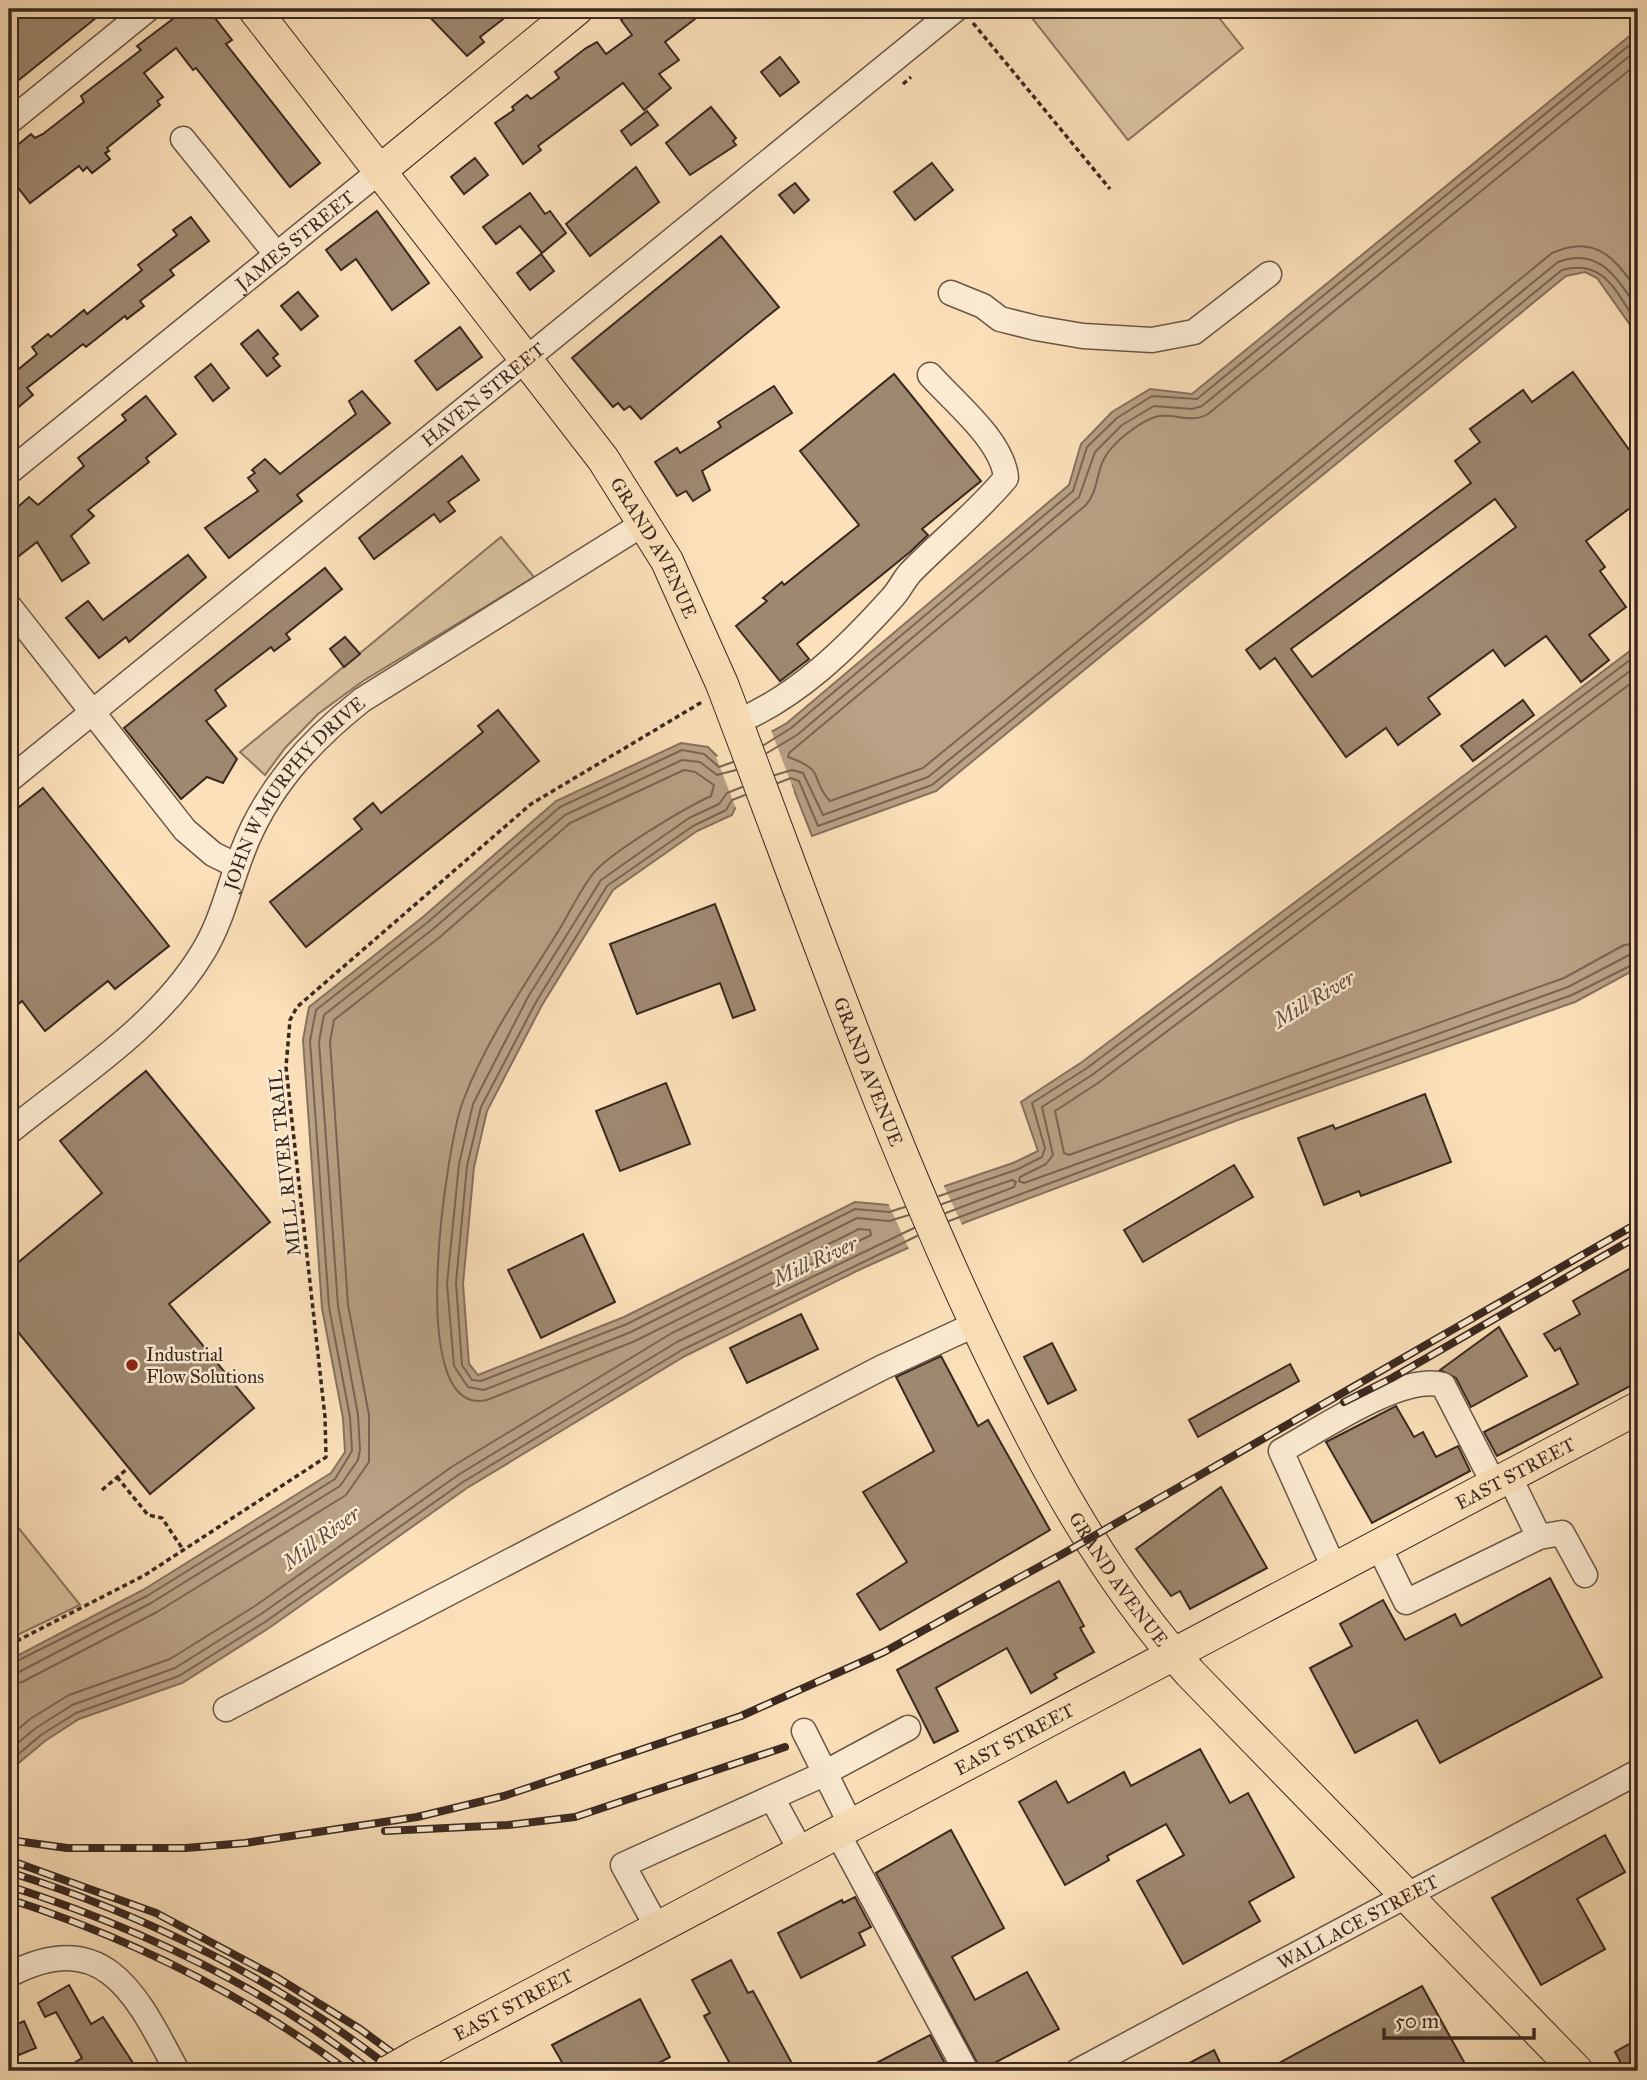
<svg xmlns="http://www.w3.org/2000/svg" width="1647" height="2080" viewBox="0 0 1647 2080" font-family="'IM FELL Great Primer',serif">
  <rect width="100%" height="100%" fill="#fbe0b9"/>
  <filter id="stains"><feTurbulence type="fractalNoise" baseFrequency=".00286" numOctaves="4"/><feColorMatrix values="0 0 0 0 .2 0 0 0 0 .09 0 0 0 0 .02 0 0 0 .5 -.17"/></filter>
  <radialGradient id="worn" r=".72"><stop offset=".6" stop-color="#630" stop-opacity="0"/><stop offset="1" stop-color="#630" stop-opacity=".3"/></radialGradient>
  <!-- green -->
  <g fill="#dac19f" stroke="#8a7460" stroke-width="2">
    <path d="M1025,9H1212L1243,48L1128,140Z"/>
    <path d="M501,537L534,577L363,681L318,714L285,748L265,775L240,752Z"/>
    <path d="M9,1516L80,1605L9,1639Z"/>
  </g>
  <!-- water -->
  <path fill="#b9a185" stroke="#86715d" stroke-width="2" d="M1638,29V336L1597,278L1585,272L1566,276L936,791L812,836L792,785L736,806L732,815L697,831L613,890L542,1005L487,1111L474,1167L463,1284L469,1364L478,1375L624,1317L855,1202L889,1205L1013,1163L1038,1151L1021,1102L1082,1062L1638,645V968L1575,1002L1238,1120L966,1222L863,1268L685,1356L467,1488L269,1628L182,1683L79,1719L45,1741L9,1771V1660L143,1590L331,1473L345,1452L343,1418L322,1308L303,1040L309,1007L423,917L556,801L681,743L708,747L721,760L787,723L1069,485L1081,444L1112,412L1150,389L1192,394Z"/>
  <!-- pier -->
  <g fill="#fbe0b9">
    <path d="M771,730L794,791L737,811L716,757Z"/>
    <path d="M943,1184L963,1227L910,1251L887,1201Z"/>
  </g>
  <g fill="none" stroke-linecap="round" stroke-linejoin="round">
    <!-- shore -->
    <g stroke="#7a6452" stroke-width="2">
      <path d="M1638,63L1208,414C1190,425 1173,411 1155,417C1138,423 1112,443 1104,459C1096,474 1098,491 1086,505L789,753L788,757C828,771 809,779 830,801L923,768L1552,253C1596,233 1615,259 1638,291"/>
      <path d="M1638,665L1092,1075L1042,1107L1053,1155L1046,1164L1020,1177L1019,1181L1024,1183L1568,987L1629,955L1638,953"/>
      <path d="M1638,678L1098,1083L1055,1111L1064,1153L1069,1155L1564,978L1624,945L1638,943"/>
      <path d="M764,745L791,728L1073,491L1087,447L1117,418L1152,396L1197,399L1638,38"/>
      <path d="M767,753L797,735L1079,497L1095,452L1122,425L1154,406L1192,409L1202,406L1638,49"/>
      <path d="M775,775L792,770L803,773L823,815L928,777L1558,262C1600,246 1617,279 1638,309"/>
      <path d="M778,783L791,778L799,781L818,826L932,785L1562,270C1605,258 1616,293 1638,324"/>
      <path d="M742,787L727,793L719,804L689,818L601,880L528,997L473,1104L459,1164L447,1284L454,1366L468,1387L484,1390L631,1332L857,1218L889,1221L909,1215"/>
      <path d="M745,795L732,800L726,810L693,826L607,886L536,1002L481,1107L467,1166L456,1283L462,1365L472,1380L481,1381L627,1324L855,1209L889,1212L905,1207"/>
      <path d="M939,1196L1016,1170L1042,1157L1045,1148L1032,1103L1087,1068L1638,654"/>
      <path d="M942,1204L1012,1180L1016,1182L1014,1187L946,1213"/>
      <path d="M949,1221L1235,1114L1572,995L1638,962"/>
      <path d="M9,1665L147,1596L335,1479L352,1451L350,1417L329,1307L310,1041L316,1010L428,922L560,807L682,750L704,754L719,767L733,762"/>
      <path d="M9,1674L19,1672L151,1603L340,1486L358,1460L360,1450L358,1415L338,1306L319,1042L324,1015L433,929L565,815L682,760L700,762L717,775L736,770"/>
      <path d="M9,1685L22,1682L157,1612L346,1495L369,1462V1415L348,1305L330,1042L334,1020L440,937L570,823L684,770L695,772L714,785L711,796C685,808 607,854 592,875C579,892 570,912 559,930C525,985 486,1040 463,1101C447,1143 403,1420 487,1400L635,1341L859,1229L870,1230L871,1235L672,1333L453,1466L255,1606L170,1659L69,1695L30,1719L9,1737"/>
      <path d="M9,1750L36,1728L72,1705L175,1668L261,1614L458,1475L677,1342L914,1228"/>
      <path d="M9,1762L41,1735L76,1713L179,1676L265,1622L463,1482L682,1350L917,1236"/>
    </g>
  </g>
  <!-- building -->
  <g fill="#9e8870" stroke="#3a2820" stroke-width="2" fill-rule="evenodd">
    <path d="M25,9H107L9,88V22Z"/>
    <path d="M186,9H227L215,18L232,40L226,44L320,163L290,187L196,68L193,70L176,48L144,73L163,97L157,101L160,105L107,148L109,151L105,153L110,159L92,173L87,167L83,171L79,166L30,203L9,176V152L31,134L35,138L43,134L84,102L81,96L141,50L137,46Z"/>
    <path d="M422,9H516L480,37L484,42L467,56Z"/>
    <path d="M636,9H708L665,42L679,60L659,74L671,88L644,110L623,83L538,146L541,150L523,164L495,123L514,110L512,107L527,95L531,99L559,78L555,72L586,48L597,42L606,54L632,35L621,20Z"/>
    <path d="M780,57L799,82L780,96L761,72Z"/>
    <path d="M711,107L736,138L733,141L736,145L690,175L666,143Z"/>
    <path d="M647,111L658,125L631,145L621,131Z"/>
    <path d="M475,158L488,175L464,194L451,177Z"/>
    <path d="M932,163L953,190L915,220L894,192Z"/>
    <path d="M636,167L659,202L590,256L566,224Z"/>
    <path d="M795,183L809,200L794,213L779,195Z"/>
    <path d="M530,193L545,214L550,211L566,233L542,253L520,226L496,244L483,227Z"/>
    <path d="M377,211L429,283L392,310L356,259L341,270L326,250Z"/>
    <path d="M191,217L209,241L170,270L174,275L140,301L144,306L127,319L125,316L86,347L83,344L27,388L33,395L9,415V377L37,354L32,347L48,334L51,337L84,310L87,314L142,270L138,265L177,235L173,230Z"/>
    <path d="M721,236L779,307L641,419L630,406L624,410L618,403L613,407L572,358Z"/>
    <path d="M541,254L554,271L530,290L517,273Z"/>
    <path d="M298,292L318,316L301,330L281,306Z"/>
    <path d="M460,327L482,357L437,390L415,361Z"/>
    <path d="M258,330L278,354L273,358L280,366L267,376L241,344Z"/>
    <path d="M211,364L229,388L213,401L195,377Z"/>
    <path d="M1573,372L1638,462V502L1586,541L1605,567L1600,571L1626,607L1589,635L1609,660L1581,682L1546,636L1505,666L1493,650L1428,698L1440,714L1398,745L1386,728L1346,757L1275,658L1260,669L1246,650L1471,483L1455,461L1480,442L1470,429L1523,390L1532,402ZM1495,499L1516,527L1312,677L1291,649Z"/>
    <path d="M894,374L981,481L922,529L928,535L910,552L797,644L809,659L780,681L736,626L767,601L763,598L782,582L784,585L859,525L800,451Z"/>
    <path d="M774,386L792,413L702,471L710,490L693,501L686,491L677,496L655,462L677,448L680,453L721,427L718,422Z"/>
    <path d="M362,391L390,423L297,495L302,501L229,558L205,528L258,491L248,478L255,473L252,470L265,459L280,474L356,414L349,401Z"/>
    <path d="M146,396L176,434L146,458L149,462L88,510L94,516L71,536L89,563L62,581L37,542L15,559L9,551V515L29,497L38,505L84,466L78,458L126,420L122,415Z"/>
    <path d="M462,456L479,480L448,502L455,511L440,522L434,514L374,559L359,538Z"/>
    <path d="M188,555L206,577L129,642L126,637L99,658L66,618L88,601L103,620Z"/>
    <path d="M325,568L342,589L286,634L290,639L274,651L271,647L215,690L226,706L206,721L237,759L223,783L207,777L181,799L124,728Z"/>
    <path d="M345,637L360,654L344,667L330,649Z"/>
    <path d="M1523,700L1534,715L1473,761L1461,746Z"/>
    <path d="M498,710L539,761L306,947L270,902L362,829L354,819L373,803L381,813L483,732L478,726Z"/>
    <path d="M43,788L169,946L115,989L108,981L45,1031L22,1001L9,1012V815Z"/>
    <path d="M715,904L755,1010L733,1018L720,983L637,1014L610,944Z"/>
    <path d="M146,1071L270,1222L169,1304L254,1408L150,1494L9,1321V1270L102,1193L60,1141Z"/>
    <path d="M666,1083L690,1144L620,1171L596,1111Z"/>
    <path d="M1425,1094L1451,1162L1361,1196L1359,1191L1324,1205L1298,1138L1333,1125L1335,1129Z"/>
    <path d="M1234,1165L1253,1197L1143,1262L1124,1230Z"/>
    <path d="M583,1234L615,1302L541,1338L508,1270Z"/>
    <path d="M1638,1268V1382L1497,1456L1484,1432L1578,1384L1560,1348L1555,1351L1544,1334L1580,1314L1573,1301L1629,1269L1631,1272Z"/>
    <path d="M801,1314L818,1349L747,1383L730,1348Z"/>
    <path d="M1499,1327L1527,1376L1471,1407L1456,1378L1440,1370Z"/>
    <path d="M1052,1343L1076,1390L1048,1404L1024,1357Z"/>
    <path d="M941,1356L978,1426L988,1420L1050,1530L880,1630L857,1594L907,1562L863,1492L934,1451L896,1377Z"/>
    <path d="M1290,1364L1299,1381L1198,1437L1189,1420Z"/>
    <path d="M1396,1406L1414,1437L1423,1432L1436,1457L1458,1446L1470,1471L1372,1523L1326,1442Z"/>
    <path d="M1221,1487L1267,1568L1190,1609L1180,1591L1171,1596L1136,1549Z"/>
    <path d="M1550,1578L1602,1677L1440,1763L1417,1720L1355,1753L1310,1668L1352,1646L1340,1624L1383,1600L1405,1640L1455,1614L1461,1626Z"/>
    <path d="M1059,1581L1084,1626L1080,1628L1094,1652L1054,1674L1057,1678L1031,1693L1007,1648L936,1688L958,1731L934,1743L897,1670Z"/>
    <path d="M1200,1749L1230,1803L1248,1793L1294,1877L1249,1902L1260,1921L1183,1964L1137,1881L1184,1855L1166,1824L1107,1856L1109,1860L1065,1885L1019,1802L1056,1781L1068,1803L1124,1772L1131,1786Z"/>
    <path d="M951,1830L1004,1928L952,1957L975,2000L1027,1972L1059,2029L981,2070L876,1873Z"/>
    <path d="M1605,1835L1625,1872L1577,1899L1605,1949L1541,1985L1492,1898Z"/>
    <path d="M855,1897L871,1927L859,1933L865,1945L801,1978L778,1933L842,1900L843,1903Z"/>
    <path d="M731,1960L748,1993L753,1991L796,2071H734L704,2016L710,2013L692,1980Z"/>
    <path d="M69,1985L91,2024L103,2017L135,2066L125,2071H61L82,2058L56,2012L45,2017L38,2003Z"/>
    <path d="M1422,1986L1469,2071H1264Z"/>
    <path d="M640,1999L670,2057L644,2071H567L552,2045Z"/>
    <path d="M24,2021L36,2048L19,2055L9,2028Z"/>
    <path d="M930,2035L949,2071H861Z"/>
    <path d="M1638,2039V2071H1625L1615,2052Z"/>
    <path d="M1214,2050L1224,2071H1174Z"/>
  </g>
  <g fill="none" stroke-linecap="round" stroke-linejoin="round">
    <!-- minor casing -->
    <g stroke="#6a5646" stroke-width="27">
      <g id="minor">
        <path d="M9,122L148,9"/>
        <path d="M183,139L277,255"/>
        <path d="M951,293L983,306L1000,319L1036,328L1083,336L1152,340L1194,332L1269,274"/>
        <path id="s1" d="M9,472L381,170"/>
        <path d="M9,606L185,830L213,854L237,866"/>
        <path d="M737,722C798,696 847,648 891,599C899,591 903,581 910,573C942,540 977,513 1006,478C1003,441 954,402 930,375"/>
        <path id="s2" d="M9,780L956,9"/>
        <path id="s3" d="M9,1132C75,1078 158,1027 203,952C222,921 229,886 242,853C266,789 309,742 362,700L646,522"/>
        <path d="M1509,1476L1539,1537"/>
        <path d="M1378,1545L1406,1602L1539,1537L1562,1533L1585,1575"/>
        <path d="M1334,1568L1281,1451C1320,1430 1402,1373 1443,1385L1494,1484"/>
        <path d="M226,1709L881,1368L976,1324"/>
        <path d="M804,1731L852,1827"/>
        <path d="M772,1798L802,1853"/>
        <path d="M838,1834L966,2071"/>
        <path d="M658,1929L623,1865L815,1778L908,1728"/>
        <path d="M9,1975C106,1924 138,1998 177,2071"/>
        <path id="s4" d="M1078,2071L1638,1772"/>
      </g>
    </g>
    <!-- major casing -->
    <g stroke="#3a2820" stroke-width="34">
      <g id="major">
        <path id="s5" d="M254,9L603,459L667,561L722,684C804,899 879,1117 977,1326C1035,1449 1098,1571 1190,1673L1577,2071"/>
        <path d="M381,170L577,9"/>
        <path id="s6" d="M416,2056L1638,1408"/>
      </g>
    </g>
    <!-- path -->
    <g stroke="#3a2820" stroke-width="3.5" stroke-dasharray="5 3.5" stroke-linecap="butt">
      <path d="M973,23L1110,189"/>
      <path d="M903,84L911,77"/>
      <path d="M117,1477L148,1515L162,1518L184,1551"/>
      <path d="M102,1490L127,1469"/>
      <path d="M9,1645L145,1575L326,1457L325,1417L286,1067L290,1020L297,1007L531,804L702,702"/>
    </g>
    <!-- minor -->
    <use href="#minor" stroke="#fcebd2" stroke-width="24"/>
    <!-- major -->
    <use href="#major" stroke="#fbe0b9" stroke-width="32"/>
    <!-- rail casing -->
    <g stroke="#3a2820" stroke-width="8">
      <g id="rail">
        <path d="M1344,1402L1392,1378L1638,1236"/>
        <path d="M385,1831L508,1825L575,1817L785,1747"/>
        <path d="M9,1840L67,1848H186L245,1843L417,1817L504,1796L741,1716L884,1652L1066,1552L1638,1223"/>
        <path d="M9,1860L156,1913L276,1977L360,2029L417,2071"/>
        <path d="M9,1872C146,1915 282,1982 394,2071"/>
        <path d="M9,1886C137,1927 265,1987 371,2071"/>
        <path d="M9,1899C130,1938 245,1995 348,2071"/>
      </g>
    </g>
    <!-- rail -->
    <use href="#rail" stroke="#fcebd2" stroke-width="5" stroke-dasharray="16" stroke-linecap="butt"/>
    <!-- major-bridge casing -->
    <g stroke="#3a2820" stroke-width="34" stroke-linecap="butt">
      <path id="major-bridge" d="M390,2071L416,2056"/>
    </g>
    <!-- major-bridge -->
    <use href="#major-bridge" stroke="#fbe0b9" stroke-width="32"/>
  </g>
  <!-- markers -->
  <circle fill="#8f2418" stroke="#fcebd2" stroke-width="2.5" cx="132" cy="1365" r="7"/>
  <g text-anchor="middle" stroke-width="5" stroke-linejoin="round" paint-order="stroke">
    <!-- street labels -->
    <g font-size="19" fill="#3a2820" stroke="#fcebd2">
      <text dy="7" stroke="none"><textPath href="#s1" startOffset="368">JAMES STREET</textPath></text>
      <text dy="7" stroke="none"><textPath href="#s2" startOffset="611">HAVEN STREET</textPath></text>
      <text dy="7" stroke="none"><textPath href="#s5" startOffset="672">GRAND AVENUE</textPath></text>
      <text dy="7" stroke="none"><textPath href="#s3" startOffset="452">JOHN W MURPHY DRIVE</textPath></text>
      <text dy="7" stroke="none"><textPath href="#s5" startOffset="1239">GRAND AVENUE</textPath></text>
      <text transform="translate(284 1163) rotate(-96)" y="7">MILL RIVER TRAIL</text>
      <text dy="7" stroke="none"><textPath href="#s6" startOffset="1244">EAST STREET</textPath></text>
      <text dy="7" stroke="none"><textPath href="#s5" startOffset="1806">GRAND AVENUE</textPath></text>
      <text dy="7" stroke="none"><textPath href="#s6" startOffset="677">EAST STREET</textPath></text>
      <text dy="7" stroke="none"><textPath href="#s4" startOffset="317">WALLACE STREET</textPath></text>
      <text dy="7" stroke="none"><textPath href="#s6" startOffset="110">EAST STREET</textPath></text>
    </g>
    <!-- poi labels -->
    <g font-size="19" fill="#3a2820" stroke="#fcebd2" text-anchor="start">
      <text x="146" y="1361">Industrial<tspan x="146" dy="22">Flow Solutions</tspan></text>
    </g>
    <!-- water labels -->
    <g font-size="21" font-style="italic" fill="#604c3e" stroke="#fcebd2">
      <text transform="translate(1314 999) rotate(-31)" y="7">Mill River</text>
      <text transform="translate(815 1261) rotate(-25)" y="7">Mill River</text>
      <text transform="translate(321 1538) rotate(-37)" y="7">Mill River</text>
    </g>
  </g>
  <!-- margin -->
  <rect width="1647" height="2080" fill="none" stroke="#fbe0b9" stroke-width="35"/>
  <rect x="10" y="10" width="1626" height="2059" fill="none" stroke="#3a2820" stroke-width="3.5"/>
  <rect x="18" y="18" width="1612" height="2045" fill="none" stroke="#3a2820" stroke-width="2"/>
  <!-- scale -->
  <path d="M1384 2028v10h150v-10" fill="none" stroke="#3a2820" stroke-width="3.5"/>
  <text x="1395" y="2028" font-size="21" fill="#3a2820" stroke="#fcebd2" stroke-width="5" paint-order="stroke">50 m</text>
  <rect width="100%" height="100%" filter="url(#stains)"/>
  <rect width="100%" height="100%" fill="url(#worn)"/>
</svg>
